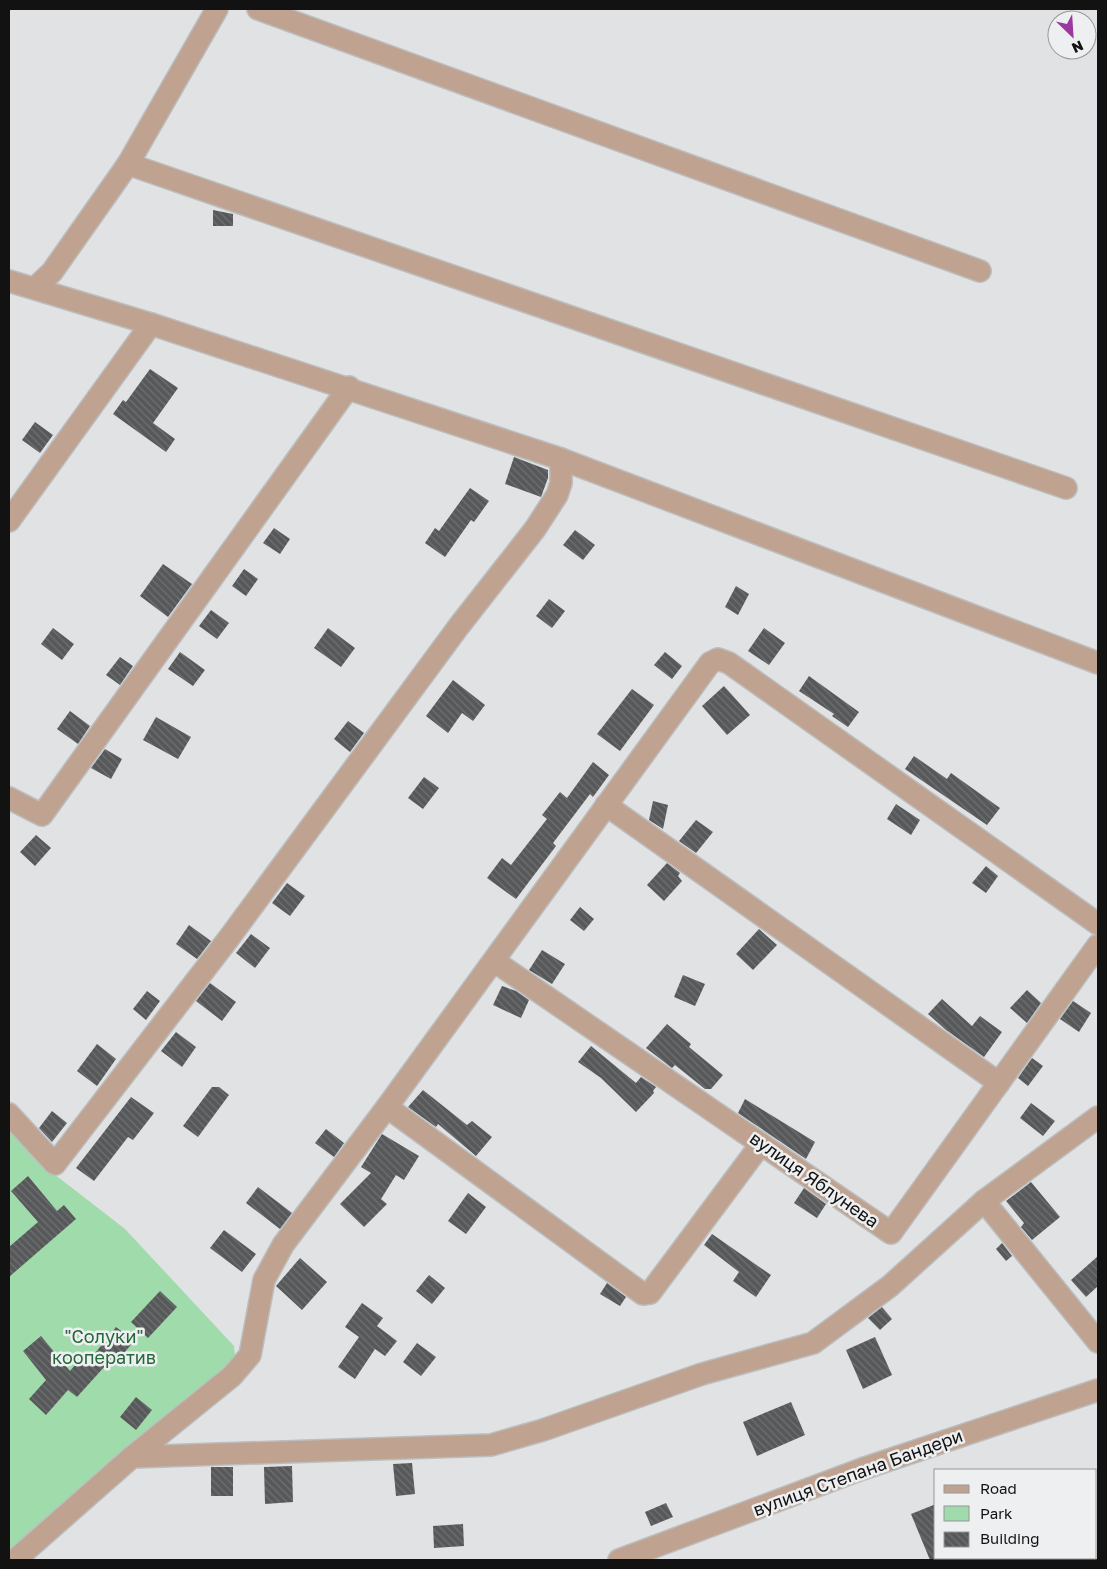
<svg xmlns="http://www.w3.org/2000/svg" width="1107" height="1569" viewBox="0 0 1107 1569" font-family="'Golos Text',sans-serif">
  <defs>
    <pattern id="building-back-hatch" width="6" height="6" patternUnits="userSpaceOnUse" patternTransform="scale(1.25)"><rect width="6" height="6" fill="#575859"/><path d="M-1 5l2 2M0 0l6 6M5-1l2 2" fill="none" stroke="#6f7071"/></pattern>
  </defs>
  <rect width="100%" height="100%" fill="#e1e2e4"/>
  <!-- green -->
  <path fill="#a0dbac" d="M9,1128L45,1167L125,1229L234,1346L235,1356L219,1374L9,1558Z"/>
  <!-- building -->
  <g fill="url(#building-back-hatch)">
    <path d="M213,210L233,214V226H213Z"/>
    <path d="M150,369L178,388L153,423L175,439L166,452L113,414L123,400L126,402Z"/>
    <path d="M35,422L53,435L40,453L22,440Z"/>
    <path d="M514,457L548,470V478L541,497L505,484Z"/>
    <path d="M470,488L489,501L474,522L471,520L445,557L425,543L435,528L439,531Z"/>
    <path d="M274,528L290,539L280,554L263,543Z"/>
    <path d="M575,530L595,545L583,560L563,545Z"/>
    <path d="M163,564L192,584L168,617L140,596Z"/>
    <path d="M244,569L258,579L246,596L232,586Z"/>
    <path d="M736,586L749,594L738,615L725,607Z"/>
    <path d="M549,599L565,611L552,628L536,616Z"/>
    <path d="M211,610L229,623L217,639L199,626Z"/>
    <path d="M53,628L74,644L62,660L41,644Z"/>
    <path d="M328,628L355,648L341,667L314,648Z"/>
    <path d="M764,628L785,643L769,665L748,651Z"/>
    <path d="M180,652L205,670L193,686L168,669Z"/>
    <path d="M665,652L682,666L672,679L654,665Z"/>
    <path d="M120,657L133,666L120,685L106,675Z"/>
    <path d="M809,676L859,712L848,727L832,716L834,714L799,691Z"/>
    <path d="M453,680L485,705L473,721L462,713L448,733L426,716Z"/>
    <path d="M724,686L750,715L727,735L702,706Z"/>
    <path d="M632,689L654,705L620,751L597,734Z"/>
    <path d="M70,711L90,726L78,744L57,729Z"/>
    <path d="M156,717L191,737L178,759L143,740Z"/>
    <path d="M348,721L364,733L350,752L334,739Z"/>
    <path d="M105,749L122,759L111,779L91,768Z"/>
    <path d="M914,756L947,779L951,773L1000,808L987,825L905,769Z"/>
    <path d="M593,762L609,775L593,797L590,794L553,843L556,846L516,899L487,878L502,858L511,865L547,819L542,815L560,792L567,798Z"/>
    <path d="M424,777L439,788L423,809L408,798Z"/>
    <path d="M653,801L668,805L663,829L649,820Z"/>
    <path d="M896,804L920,820L911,835L887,819Z"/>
    <path d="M696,820L713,832L696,853L679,841Z"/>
    <path d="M36,835L51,848L35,866L20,852Z"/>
    <path d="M667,863L680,873L678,876L682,881L664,901L647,885Z"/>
    <path d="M986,866L998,876L986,893L972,883Z"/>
    <path d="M287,883L305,896L290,916L272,903Z"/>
    <path d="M580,907L594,919L584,931L570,920Z"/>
    <path d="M189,925L211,941L197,959L176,944Z"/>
    <path d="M759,929L777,945L753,970L736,954Z"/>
    <path d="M251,934L270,948L255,968L236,953Z"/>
    <path d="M542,950L565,964L552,984L529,970Z"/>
    <path d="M683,975L705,984L695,1006L674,997Z"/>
    <path d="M210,983L236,1002L222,1021L196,1001Z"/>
    <path d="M502,986L516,991L529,1000L521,1018L493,1005Z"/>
    <path d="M1027,990L1041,1003L1027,1023L1010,1008Z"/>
    <path d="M147,991L160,1001L146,1020L133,1009Z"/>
    <path d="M942,999L972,1026L980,1016L1002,1032L984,1057L946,1030L928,1014Z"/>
    <path d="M1073,1001L1091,1013L1079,1032L1060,1019Z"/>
    <path d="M667,1024L691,1044L689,1047L723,1075L711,1089H705L675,1065L672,1068L646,1048Z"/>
    <path d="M176,1032L196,1047L182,1067L161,1051Z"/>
    <path d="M97,1044L116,1059L97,1086L77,1071Z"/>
    <path d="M591,1046L636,1083L641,1077L656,1087L653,1091L654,1093L636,1112L601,1078L578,1062Z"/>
    <path d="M1032,1058L1043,1066L1028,1086L1018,1078Z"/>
    <path d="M212,1087H219L229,1095L198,1137L183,1126Z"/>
    <path d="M423,1090L467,1125L472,1121L492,1137L476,1156L438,1124L436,1127L408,1107Z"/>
    <path d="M131,1097L154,1113L133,1140L128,1137L94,1181L76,1168Z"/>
    <path d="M745,1099L815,1142L806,1159L738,1113Z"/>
    <path d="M1031,1103L1055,1121L1043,1136L1020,1118Z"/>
    <path d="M52,1111L67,1123L52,1142L39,1128Z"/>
    <path d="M326,1129L344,1143L334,1157L315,1143Z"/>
    <path d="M382,1134L419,1156L404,1180L396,1175L381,1199L387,1204L364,1227L340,1204L371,1173L361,1167Z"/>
    <path d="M28,1176L57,1211L64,1205L76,1219L9,1277V1247L38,1222L11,1191Z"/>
    <path d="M1031,1182L1060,1217L1032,1240L1021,1227L1024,1223L1006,1201Z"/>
    <path d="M258,1187L292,1213L280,1229L246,1203Z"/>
    <path d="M804,1188L826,1204L817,1218L794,1203Z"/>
    <path d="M468,1193L486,1207L466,1234L448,1221Z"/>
    <path d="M224,1230L256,1254L242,1272L210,1248Z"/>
    <path d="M712,1234L771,1275L756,1297L733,1281L739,1272L704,1245Z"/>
    <path d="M1002,1243L1012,1256L1006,1261L996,1249Z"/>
    <path d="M1098,1256V1286L1086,1297L1071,1280Z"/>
    <path d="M300,1258L327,1282L302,1310L276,1286Z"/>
    <path d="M429,1275L445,1288L432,1304L416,1291Z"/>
    <path d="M607,1283L626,1297L620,1306L600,1294Z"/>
    <path d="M160,1291L177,1307L148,1338L131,1322Z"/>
    <path d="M362,1303L383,1318L377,1326L397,1341L385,1356L375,1349L355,1379L338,1367L359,1337L345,1327Z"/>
    <path d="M882,1307L892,1319L880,1330L868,1318Z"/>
    <path d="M116,1327L134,1341L120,1358L115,1355L77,1397L68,1390L46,1415L29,1399L46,1380L23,1351L41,1336L70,1371L82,1357L88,1362Z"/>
    <path d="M875,1337L892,1375L863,1389L846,1350Z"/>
    <path d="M417,1343L436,1357L421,1376L403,1362Z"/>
    <path d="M136,1397L152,1410L136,1430L120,1417Z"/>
    <path d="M791,1402L805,1435L757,1456L743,1422Z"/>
    <path d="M412,1463L415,1494L396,1496L393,1464Z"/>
    <path d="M292,1466L293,1502L265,1504L264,1467Z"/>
    <rect x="211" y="1467" width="22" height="29"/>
    <path d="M666,1503L673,1517L651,1526L645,1512Z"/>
    <path d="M936,1504V1560H930L911,1514Z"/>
    <path d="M463,1524L464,1546L434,1548L433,1526Z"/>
  </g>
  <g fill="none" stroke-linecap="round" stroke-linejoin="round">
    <!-- minor casing -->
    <g stroke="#bcbdbe" stroke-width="24">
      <g id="minor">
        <path d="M258,9L980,271"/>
        <path d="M128,164L1066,488"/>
        <path d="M9,281L151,324L561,459L1098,663"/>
        <path d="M35,288L52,272L128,164L217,9"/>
        <path d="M9,521L151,324"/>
        <path d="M9,798L42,815L349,387"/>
        <path d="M606,805L999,1083"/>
        <path d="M494,961L891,1233L1098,945"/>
        <path d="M387,1107L643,1294L650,1293L761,1144"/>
        <path d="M9,1114L55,1164L229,938L459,626L535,529L557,495L561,483V459"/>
        <path d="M984,1201L1098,1342"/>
        <path d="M132,1457L491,1445L543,1430L702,1374L813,1343L890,1286L984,1201L1098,1117"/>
        <path d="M15,1560L132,1457L232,1376L250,1355L264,1280L283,1245L387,1107L710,663L718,659L729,663L1098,924"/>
        <path d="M619,1560L862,1469L1098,1390"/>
      </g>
    </g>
    <!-- minor -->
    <use href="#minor" stroke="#bfa28f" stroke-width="21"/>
  </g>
  <g text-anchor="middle" stroke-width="5" stroke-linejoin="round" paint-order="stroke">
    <!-- street labels -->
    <g font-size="18" fill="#121213" stroke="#eeeff1">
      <text transform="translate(814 1180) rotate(35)" y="6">вулиця Яблунева</text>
      <text transform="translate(858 1473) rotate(-20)" y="6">вулиця Степана Бандери</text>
    </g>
    <!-- park labels -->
    <g font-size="18" fill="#236838" stroke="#eeeff1">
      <text x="104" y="1343">"Солуки"<tspan x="104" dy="21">кооператив</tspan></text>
    </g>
  </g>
  <!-- border -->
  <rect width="1107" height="1569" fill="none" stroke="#121213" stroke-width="20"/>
  <!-- legend -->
  <rect x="934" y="1469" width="162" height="90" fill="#eeeff1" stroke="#969798"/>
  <rect x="944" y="1485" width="25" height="8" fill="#bfa28f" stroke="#969798"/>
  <text x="980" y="1494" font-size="15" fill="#121213">Road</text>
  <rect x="944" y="1506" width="25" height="15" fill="#a0dbac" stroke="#969798"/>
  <text x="980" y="1519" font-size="15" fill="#121213">Park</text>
  <rect x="944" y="1532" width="25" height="15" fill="url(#building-back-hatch)" stroke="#969798"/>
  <text x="980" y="1544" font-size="15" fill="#121213">Building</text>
  <!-- north arrow -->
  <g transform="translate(1072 35) rotate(155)"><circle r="24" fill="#eeeff1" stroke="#969798"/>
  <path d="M0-4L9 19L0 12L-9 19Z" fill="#9b39a0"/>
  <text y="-8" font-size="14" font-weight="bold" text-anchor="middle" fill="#121213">N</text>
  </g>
</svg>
